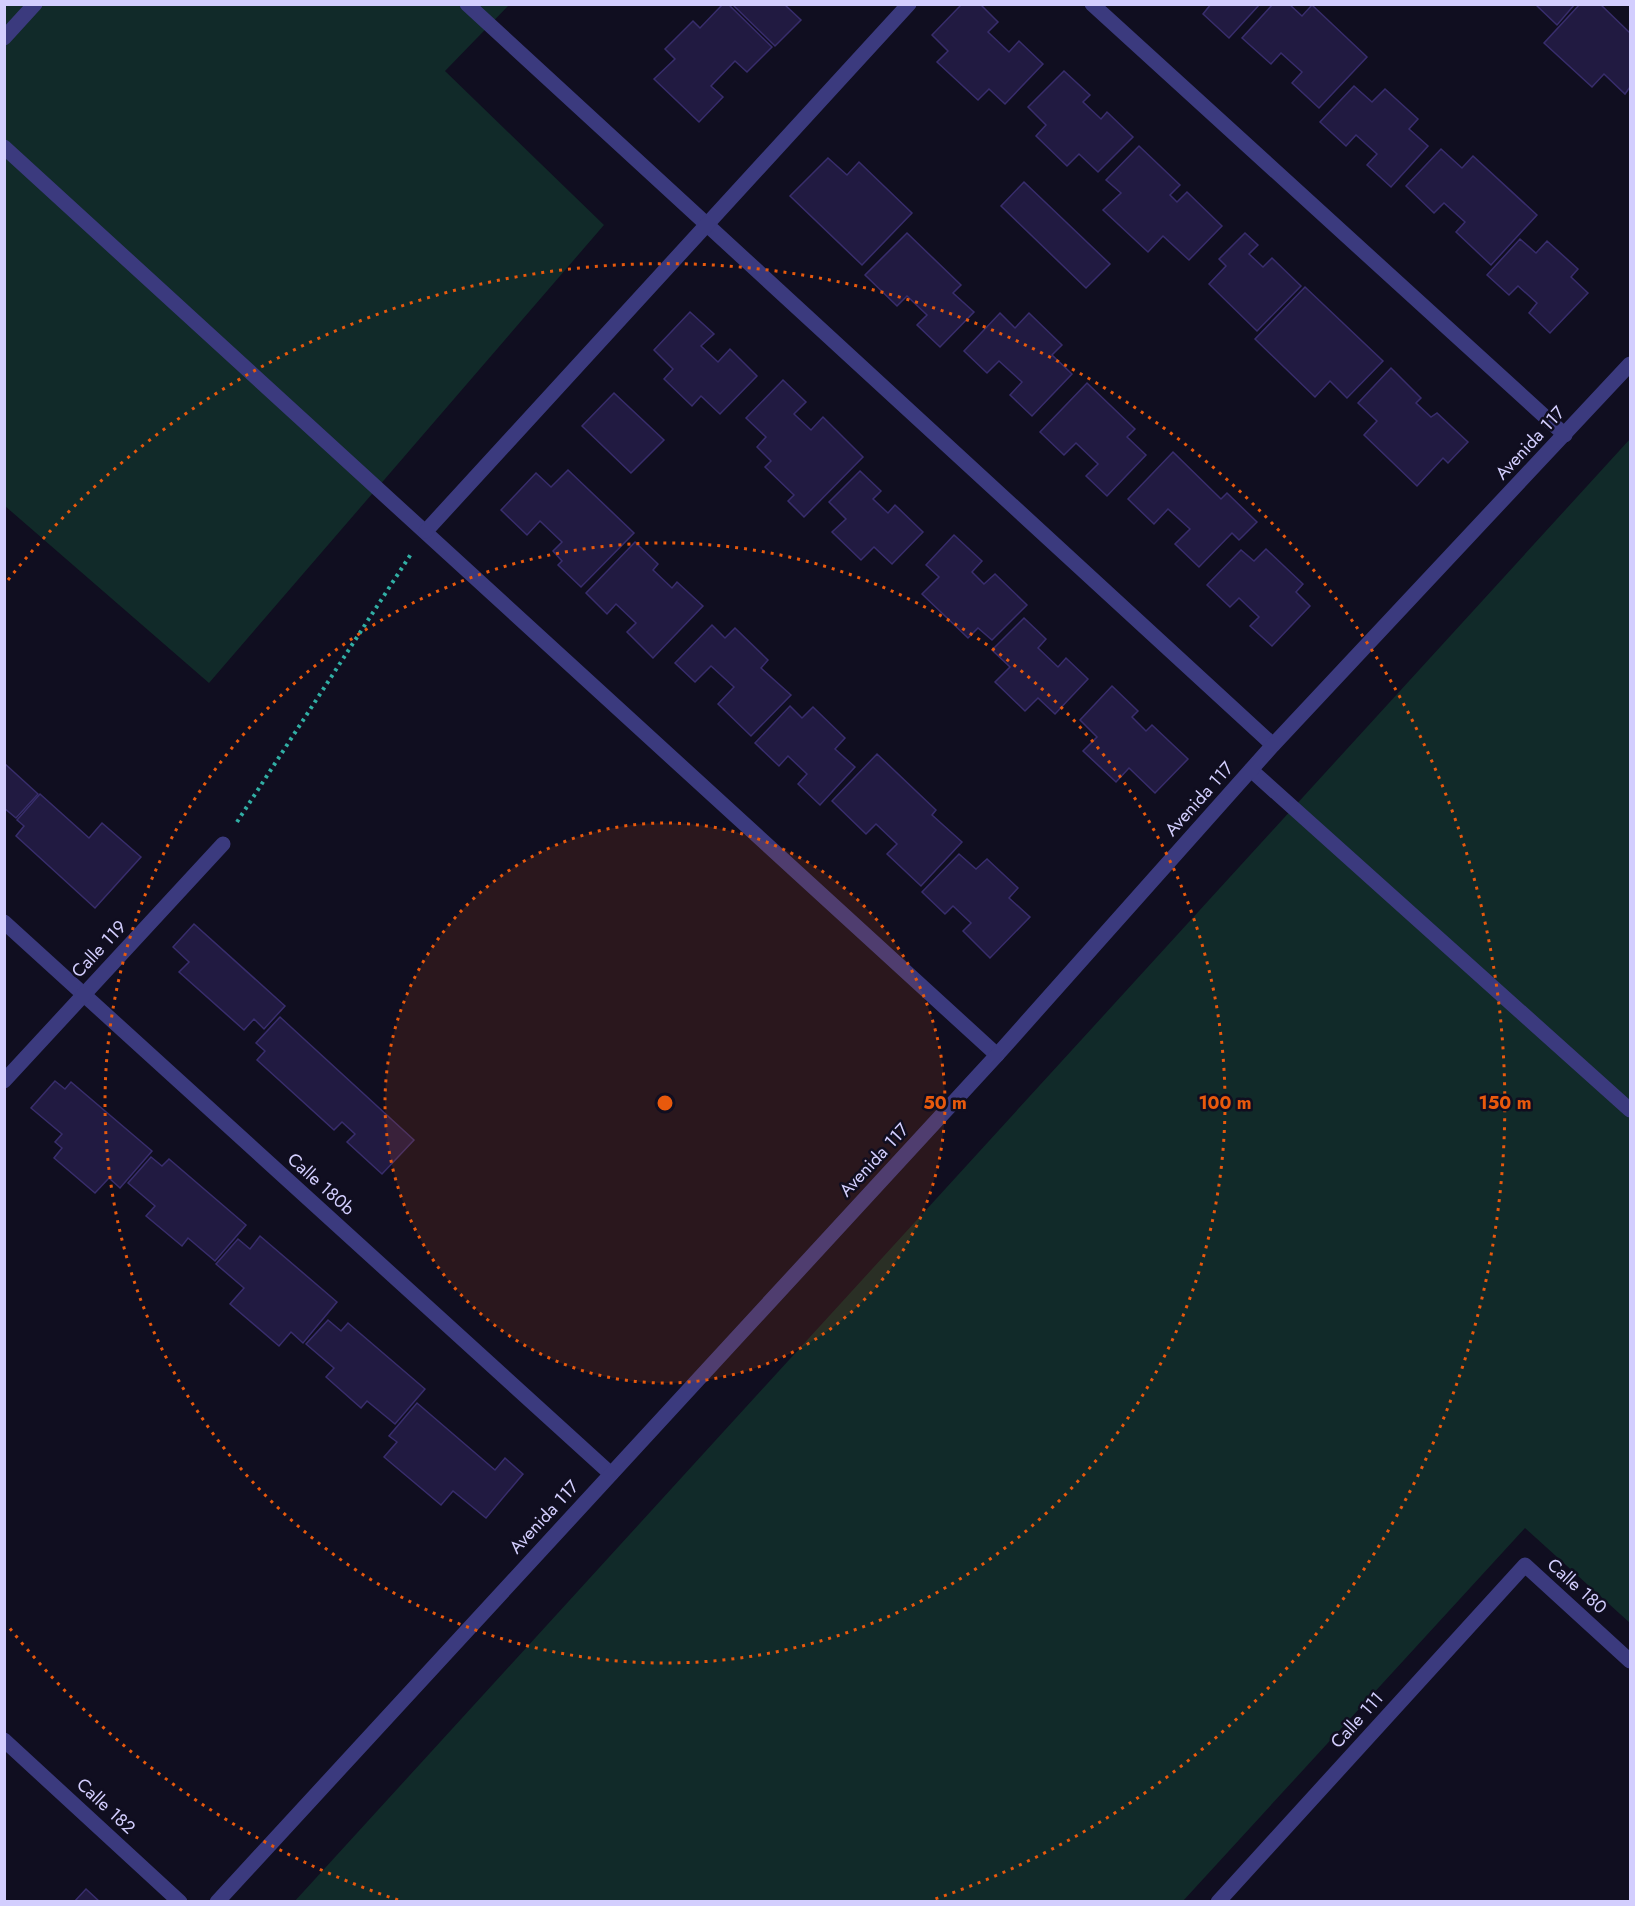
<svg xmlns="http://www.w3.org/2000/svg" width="1635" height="1906" viewBox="0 0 1635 1906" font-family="Jost,sans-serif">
  <rect width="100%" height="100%" fill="#100e20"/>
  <!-- green -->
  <g fill="#112a29">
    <path d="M5,5H509L445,71L604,225L209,683L5,506Z"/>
    <path d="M1630,439V1623L1525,1528L1183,1901L294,1902Z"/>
  </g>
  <!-- building -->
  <g fill="#211a41" stroke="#382d6c" stroke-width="1.5">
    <path d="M723,4H728L772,47L747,72L735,61L711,86L723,97L699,122L654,79L675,59L665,49L693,21L700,28Z"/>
    <path d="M732,4H784L801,20L775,46Z"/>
    <path d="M962,4H980L998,22L988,32L1009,52L1019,41L1043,64L1005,104L989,89L978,100L937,62L948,51L932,35Z"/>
    <path d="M1211,4H1260L1229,38L1203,14Z"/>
    <path d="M1273,4H1289L1302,16L1312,5L1367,57L1319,108L1292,83L1302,72L1281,53L1271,64L1242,38Z"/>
    <path d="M1535,4H1575L1557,25Z"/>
    <path d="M1580,4H1600L1630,33V87L1625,94L1604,74L1592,87L1544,43Z"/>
    <path d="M1064,71L1090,95L1083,102L1101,119L1107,112L1133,137L1098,172L1079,154L1067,166L1036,136L1046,125L1028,107Z"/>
    <path d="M1354,86L1372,102L1385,89L1418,119L1409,129L1428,146L1391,187L1367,165L1377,154L1356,135L1346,146L1320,122Z"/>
    <path d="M1139,146L1180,185L1170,195L1177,202L1187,192L1222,226L1189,260L1163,236L1148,252L1103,210L1121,193L1106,180Z"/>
    <path d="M1441,149L1462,168L1473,156L1537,215L1491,265L1456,232L1465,222L1444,203L1434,213L1406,186Z"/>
    <path d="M828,158L847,175L859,162L912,213L862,265L790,196Z"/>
    <path d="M1024,182L1110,264L1086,288L1001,206Z"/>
    <path d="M907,233L961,285L953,293L974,312L940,347L917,325L927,315L907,296L897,306L865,275Z"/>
    <path d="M1245,233L1258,245L1249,254L1263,267L1272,258L1301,286L1257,331L1209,284L1226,266L1219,259Z"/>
    <path d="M1520,239L1536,253L1547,241L1578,269L1571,277L1588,293L1550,333L1529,313L1537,303L1518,286L1509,295L1487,275Z"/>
    <path d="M1305,287L1383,361L1347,398L1330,381L1315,397L1255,339Z"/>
    <path d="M690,312L714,334L701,346L718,362L730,349L757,376L720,414L701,396L692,406L664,379L673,369L654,350Z"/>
    <path d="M1000,313L1015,328L1029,313L1062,345L1052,355L1072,374L1032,416L1010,395L1022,382L999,361L987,373L964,351Z"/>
    <path d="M1391,368L1421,398L1416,403L1431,417L1437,413L1468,442L1448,463L1443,458L1417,486L1364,435L1377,421L1358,403Z"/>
    <path d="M783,380L806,402L794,414L811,430L823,417L863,457L804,517L788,501L794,495L765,467L771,461L757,447L766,437L746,418Z"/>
    <path d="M1087,383L1135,429L1127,437L1146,455L1107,496L1086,476L1098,464L1076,443L1064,455L1040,432Z"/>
    <path d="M614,393L664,440L631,473L582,426Z"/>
    <path d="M1173,452L1221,499L1227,493L1257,522L1239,540L1232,533L1199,567L1175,544L1190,529L1168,509L1154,524L1128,499Z"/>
    <path d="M568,470L634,533L581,587L558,565L562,561L553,551L562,542L540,521L527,535L501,510L536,473L551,487Z"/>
    <path d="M860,471L881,491L873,499L888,513L895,505L923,532L892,564L874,547L861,560L832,532L846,519L829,502Z"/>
    <path d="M954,535L982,561L972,572L984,584L995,574L1027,605L992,640L978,628L968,638L922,594L939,577L926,565Z"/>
    <path d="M635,542L658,564L653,570L672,588L677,582L703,606L653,658L627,632L636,623L616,604L607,614L586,593Z"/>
    <path d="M1266,549L1303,584L1296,592L1310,606L1272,646L1250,626L1259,617L1239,598L1230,607L1207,585L1241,550L1254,561Z"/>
    <path d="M1024,618L1046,639L1038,648L1058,667L1066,658L1088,679L1055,714L1038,698L1025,711L995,682L1010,667L992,650Z"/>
    <path d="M712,625L725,638L735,628L768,660L761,668L791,695L751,736L718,704L734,687L711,666L695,682L675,663Z"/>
    <path d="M1112,686L1138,711L1132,717L1146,731L1152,725L1188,759L1155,793L1129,768L1116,782L1083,751L1097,737L1080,720Z"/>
    <path d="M790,706L802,718L813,707L845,738L835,749L855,767L820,805L798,784L807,774L788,756L779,766L755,743Z"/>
    <path d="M877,754L936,810L932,815L962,842L921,886L887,854L897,844L876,824L866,834L832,801Z"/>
    <path d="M4,763L38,794L16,818L4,808Z"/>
    <path d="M40,794L89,838L102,823L141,857L95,908L16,836L24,826L17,820Z"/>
    <path d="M959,854L976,869L987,859L1018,888L1009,898L1030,917L990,958L963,931L971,923L953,906L945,914L922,892Z"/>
    <path d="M194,924L285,1006L264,1029L254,1019L244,1030L179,972L189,962L173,947Z"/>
    <path d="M280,1017L414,1140L382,1174L347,1142L355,1134L342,1122L334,1130L257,1060L265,1051L256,1043Z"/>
    <path d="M55,1081L65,1089L71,1082L152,1151L120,1188L109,1178L95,1193L54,1158L62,1148L55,1142L62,1134L31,1108Z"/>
    <path d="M151,1157L162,1166L169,1159L246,1225L215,1261L188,1238L182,1246L146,1216L155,1206L128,1183Z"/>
    <path d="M260,1236L337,1302L303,1343L291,1332L279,1346L230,1304L244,1288L216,1264L238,1239L250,1249Z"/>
    <path d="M328,1320L341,1331L348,1323L425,1389L395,1424L367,1401L361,1408L326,1377L334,1368L306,1344Z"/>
    <path d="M417,1403L495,1470L505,1458L523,1474L486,1518L453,1491L441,1505L384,1457L397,1442L389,1436Z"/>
    <path d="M86,1889L100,1902H74Z"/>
  </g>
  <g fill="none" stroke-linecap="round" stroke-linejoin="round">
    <!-- path -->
    <path stroke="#31afa5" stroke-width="4" stroke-dasharray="3 4.5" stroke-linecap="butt" d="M237,822L411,554"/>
    <!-- minor -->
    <g stroke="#3b3a7e" stroke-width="15">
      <path d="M467,4L1273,745"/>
      <path d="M1092,4L1565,435"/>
      <path d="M4,38L35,4"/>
      <path d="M4,147L997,1055"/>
      <path d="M426,531L909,4"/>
      <path d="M1251,770L1630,1110"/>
      <path d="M4,922L611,1474"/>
      <path d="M4,1081L223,844"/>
      <path d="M4,1740L180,1902"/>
      <path d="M217,1902L997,1055L1273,745L1630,364"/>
      <path d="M1218,1902L1525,1565L1630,1661"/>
    </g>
  </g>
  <!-- distance rings -->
  <circle cx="665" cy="1103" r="280" fill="#e8590c" fill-opacity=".12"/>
  <g fill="none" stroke="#e8590c" stroke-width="3" stroke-dasharray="3 6">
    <circle cx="665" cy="1103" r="280"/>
    <circle cx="665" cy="1103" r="560"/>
    <path d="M398 1900A840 840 0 0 1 8 1626M8 580A840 840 0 1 1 932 1900"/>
  </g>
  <g text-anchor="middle" stroke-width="5" stroke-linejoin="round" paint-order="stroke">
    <!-- street labels -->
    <g font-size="18" fill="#d3cefe" stroke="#100e20">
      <text transform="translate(1530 443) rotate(-47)" y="6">Avenida 117</text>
      <text transform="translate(1199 799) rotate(-48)" y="6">Avenida 117</text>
      <text transform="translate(99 949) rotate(-47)" y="6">Calle 119</text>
      <text transform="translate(874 1160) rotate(-47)" y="6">Avenida 117</text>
      <text transform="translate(321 1184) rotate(42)" y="6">Calle 180b</text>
      <text transform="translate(544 1517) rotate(-47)" y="6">Avenida 117</text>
      <text transform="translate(1577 1586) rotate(42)" y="6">Calle 180</text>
      <text transform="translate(1357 1720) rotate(-48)" y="6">Calle 111</text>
      <text transform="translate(106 1806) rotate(43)" y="6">Calle 182</text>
    </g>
  </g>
  <circle cx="665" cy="1103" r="9" fill="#e8590c" stroke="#100e20" stroke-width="3"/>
  <g font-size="18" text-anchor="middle" font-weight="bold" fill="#e8590c" stroke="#100e20" stroke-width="5" stroke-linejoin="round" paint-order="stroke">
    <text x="945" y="1109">50 m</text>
    <text x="1225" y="1109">100 m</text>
    <text x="1505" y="1109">150 m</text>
  </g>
  <!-- border -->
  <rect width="1635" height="1906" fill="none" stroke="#d3cefe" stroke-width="12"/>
</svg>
